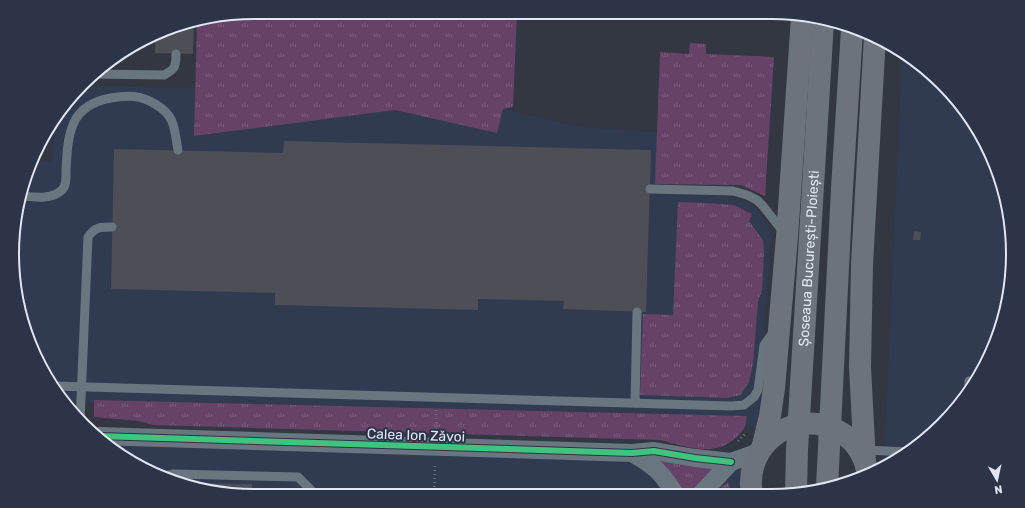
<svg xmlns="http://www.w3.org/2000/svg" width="1025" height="508" viewBox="0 0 1025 508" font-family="Rubik,sans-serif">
  <defs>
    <pattern id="grass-tufts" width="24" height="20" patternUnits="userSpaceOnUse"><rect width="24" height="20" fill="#664269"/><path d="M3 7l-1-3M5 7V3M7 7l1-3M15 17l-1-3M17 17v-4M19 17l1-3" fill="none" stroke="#7c5d7f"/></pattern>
  </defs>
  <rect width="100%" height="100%" fill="#323741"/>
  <!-- built -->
  <g fill="#303a51">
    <path d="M902,55L953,94L1000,176L1012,270L988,361L957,408L941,407L956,409L953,413L918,446L884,466Z"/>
    <path d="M84,86L195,88V136L395,110L497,132L503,109L581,127L658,132L655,194L709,195L735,198L746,202L757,209L771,230L758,428L66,402L37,361L14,285L17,207L35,161L52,162L55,117Z"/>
    <path d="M99,436L715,460L763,445L752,494L238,495L147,471Z"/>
  </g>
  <!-- grass -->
  <g fill="url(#grass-tufts)">
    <path d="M254,12H517L513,107L503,109L497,133L395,110L194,136L197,21Z"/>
    <path d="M690,43L706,44V54L774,57L765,196L741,185L655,184L660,52L689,54Z"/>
    <path d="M678,202L706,203L734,205L752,214L749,221L763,240L764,254L762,290L758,302L753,364L749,382L741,395L727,398L640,395L643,314L673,315Z"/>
    <path d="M94,400L747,416C746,419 746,425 744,428C742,432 737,437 733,440C713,457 684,446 661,440L154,425L138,421L94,417Z"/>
    <path d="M660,459L717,466L694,494H682L659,464Z"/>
    <path d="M728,482L732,494H713L714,493Z"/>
  </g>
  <!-- building -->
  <g fill="#4d4e56">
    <path d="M194,22L193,54L155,53V36L176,25Z"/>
    <path d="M284,141L651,150L646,312L563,309L564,301L478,299V310L275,305V293L111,289L114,149L283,153Z"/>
    <path d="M914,231L921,232L920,240H913Z"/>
    <path d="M1010,258L1012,270L1009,282V281Z"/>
    <path d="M193,483L252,484V495H238Z"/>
  </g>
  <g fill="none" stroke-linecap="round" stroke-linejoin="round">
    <!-- path -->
    <g stroke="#6b727a" stroke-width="2.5" stroke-dasharray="1 3" stroke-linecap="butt">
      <path d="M436,431V410"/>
      <path d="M738,441L746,433"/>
      <path d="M434,495L435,464"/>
    </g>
    <!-- lane -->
    <g stroke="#6a767f" stroke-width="9">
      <path d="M95,74L164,75C175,69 176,67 176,54"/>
      <path d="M650,189L733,191L747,195L757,200L763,206L785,234"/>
      <path d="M21,196C34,197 52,200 62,190C67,185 66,176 66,170C68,135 69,105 111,98C127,95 141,95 155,104C176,116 174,129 178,150"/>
      <path d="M55,386L731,406L744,405L754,397L758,390L764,345L774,331"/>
      <path d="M969,390V381"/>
      <path d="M635,403L637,312"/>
      <path d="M80,422L88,237C95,227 100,227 112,227"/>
      <path d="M865,450L908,452"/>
      <path d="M164,476L174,474L298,477L316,495"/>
    </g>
    <!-- street -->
    <g stroke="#6a767f" stroke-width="18">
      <path d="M99,436L632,453L654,451L695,458L731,462"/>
      <path d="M632,453C654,465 662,473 675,494"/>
      <path d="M701,494L731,462L759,452"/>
    </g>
    <!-- highway -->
    <g stroke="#6c737c" stroke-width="22">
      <path d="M763,445L770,416L774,388L787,237L802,17"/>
      <path d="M868,475L865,462L860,367L862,264L875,36"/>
      <path d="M752,494C744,452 781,416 823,425C834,428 844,433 852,441C858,447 862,455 865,462"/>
    </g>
    <!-- highway-bridge -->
    <g stroke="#6c737c" stroke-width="22">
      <path d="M827,487L842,188L852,30"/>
      <path id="s1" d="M796,494L797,450L823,22"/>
    </g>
    <!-- cycleway casing -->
    <g stroke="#2c3447" stroke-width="8">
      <path id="cycleway" d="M99,436L632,453L654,451L695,458L731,462"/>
    </g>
    <!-- cycleway -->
    <use href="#cycleway" stroke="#40c37c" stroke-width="6"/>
  </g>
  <g text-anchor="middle" stroke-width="4" stroke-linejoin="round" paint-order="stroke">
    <!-- street labels -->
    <g font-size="14" fill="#e1e6f2" stroke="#2c3447">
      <text dy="5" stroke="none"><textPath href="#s1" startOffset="236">Șoseaua București-Ploiești</textPath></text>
      <text transform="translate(416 435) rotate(2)" y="5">Calea Ion Zăvoi</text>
    </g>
  </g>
  <!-- crop -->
  <path d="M0 0H1025V508H0ZM254 19H771A235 235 0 0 1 1006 254V254A235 235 0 0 1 771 489H254A235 235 0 0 1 19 254V254A235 235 0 0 1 254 19Z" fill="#2c3447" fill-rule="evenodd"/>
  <path fill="none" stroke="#e1e6f2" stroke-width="2" d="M254 19H771A235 235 0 0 1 1006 254V254A235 235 0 0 1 771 489H254A235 235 0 0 1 19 254V254A235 235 0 0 1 254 19Z"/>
  <!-- north arrow -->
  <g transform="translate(997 480) rotate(171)" stroke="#2c3447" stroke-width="3" paint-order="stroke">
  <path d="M0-3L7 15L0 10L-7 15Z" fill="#e1e6f2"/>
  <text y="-6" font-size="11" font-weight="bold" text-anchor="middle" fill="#e1e6f2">N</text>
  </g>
</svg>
